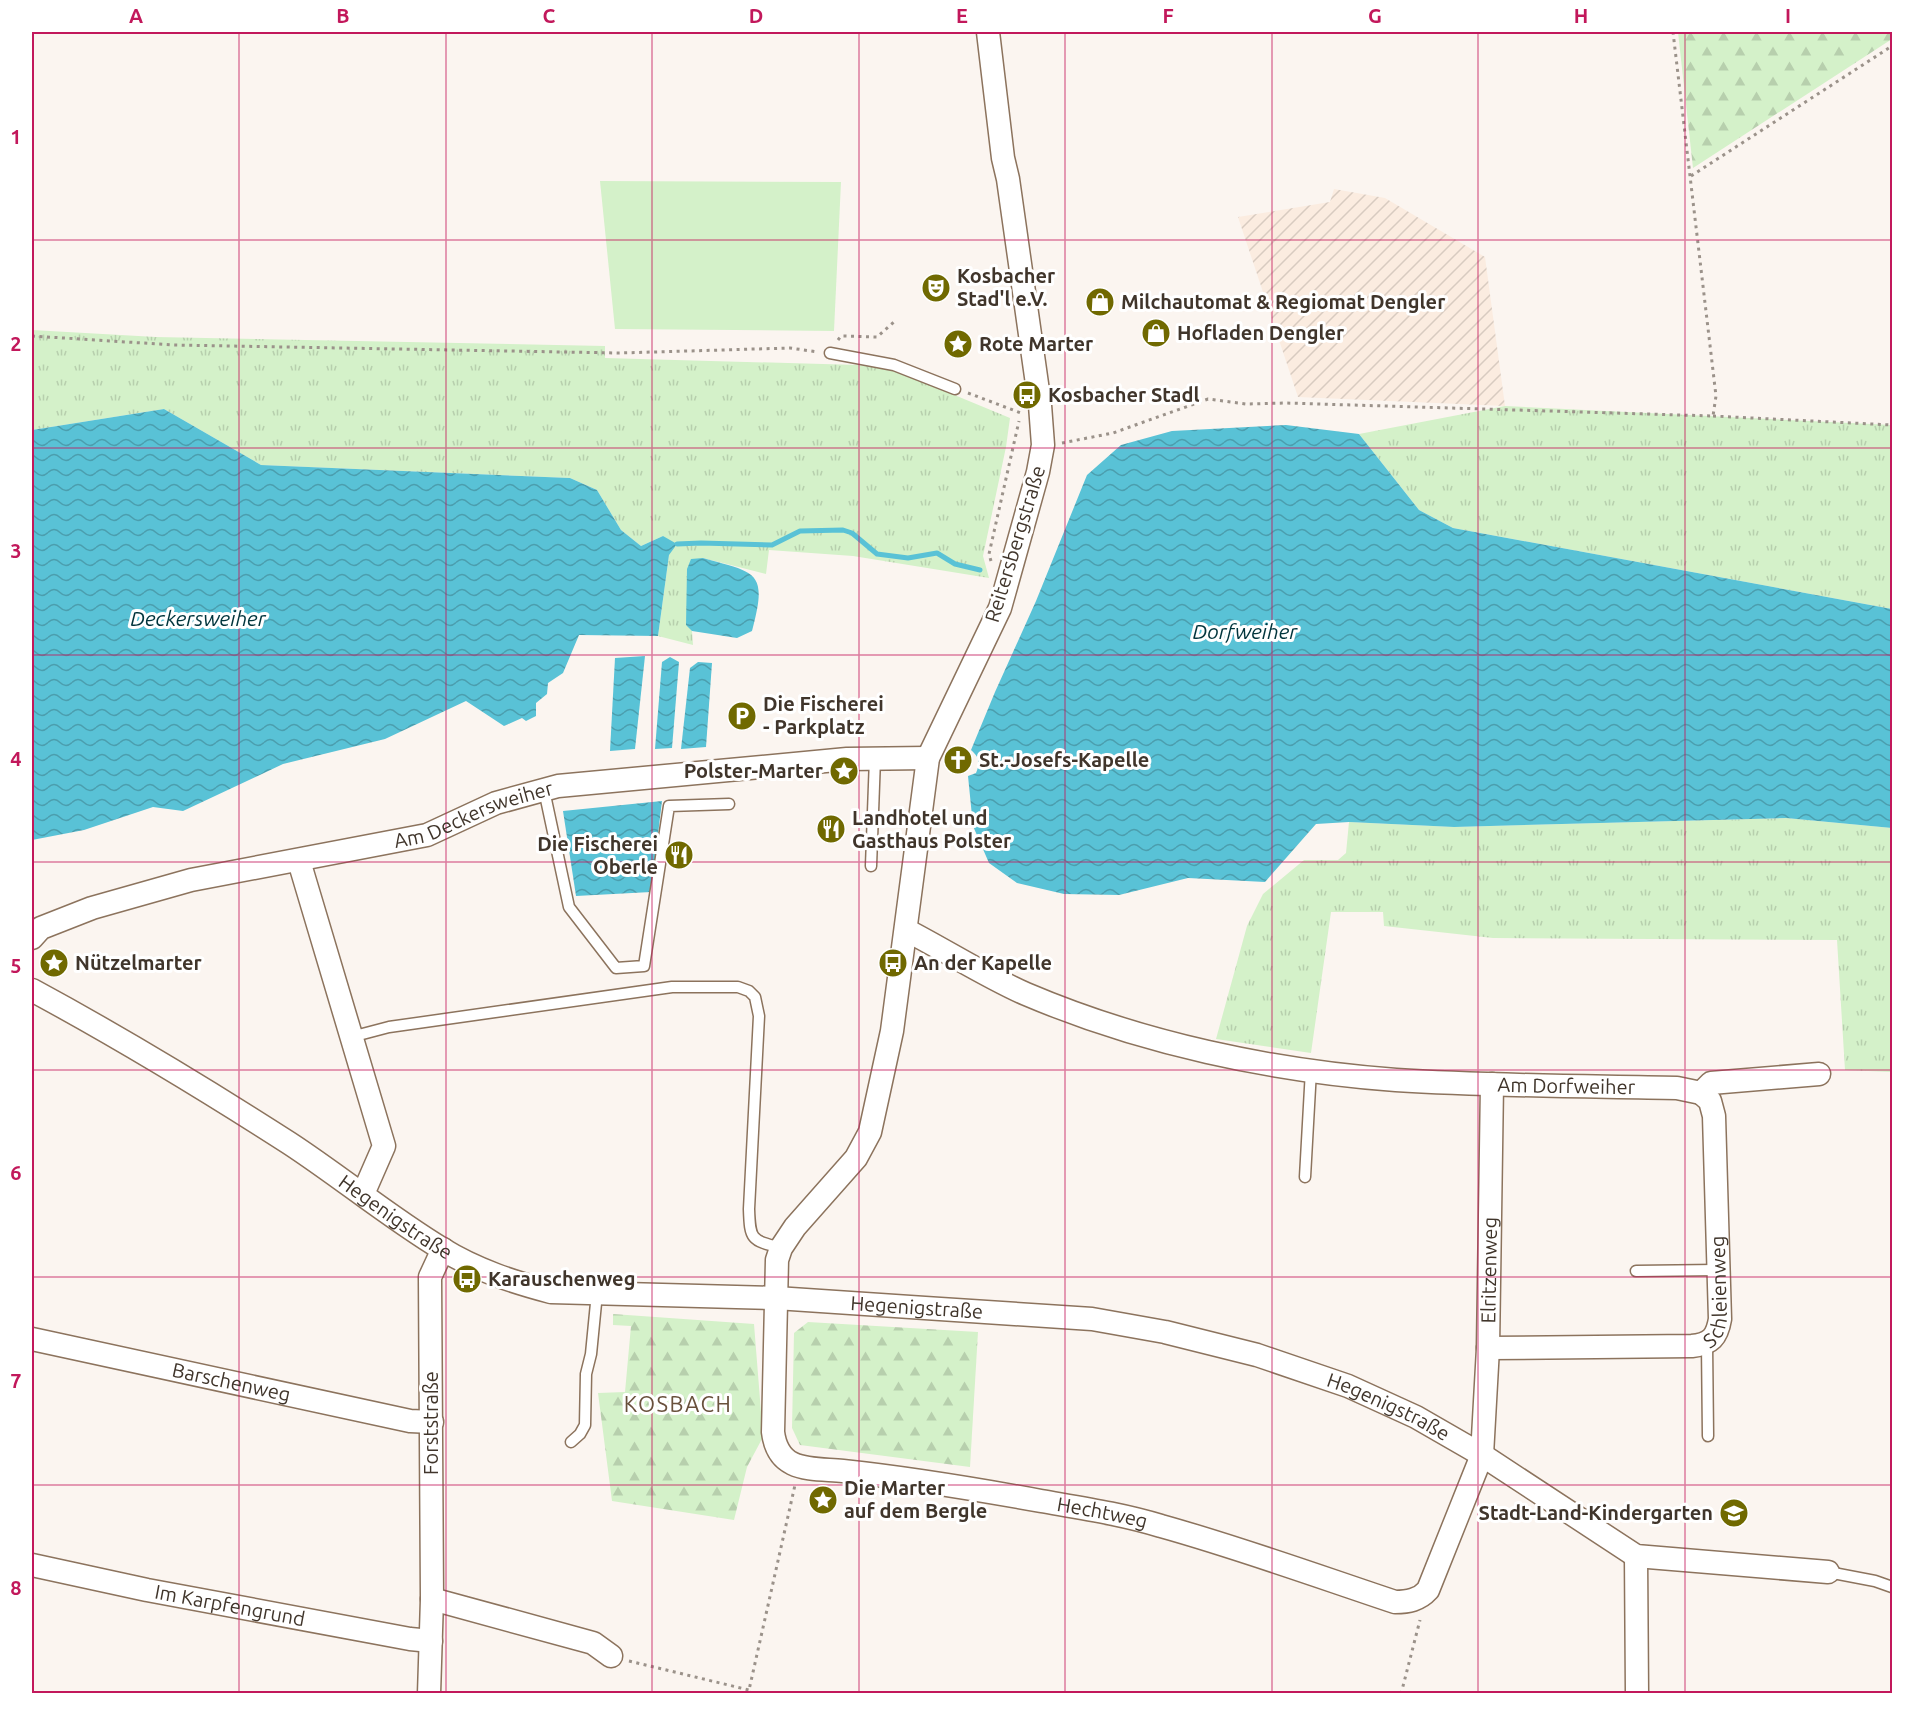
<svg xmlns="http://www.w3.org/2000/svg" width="1924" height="1725" viewBox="0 0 1924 1725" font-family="Ubuntu,sans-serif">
  <defs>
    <pattern id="industrial-furrows" width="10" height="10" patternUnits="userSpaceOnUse" patternTransform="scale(1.5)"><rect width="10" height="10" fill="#fbece0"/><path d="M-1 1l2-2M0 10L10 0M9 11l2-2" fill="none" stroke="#d8cbc0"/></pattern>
    <pattern id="grass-tufts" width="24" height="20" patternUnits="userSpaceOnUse" patternTransform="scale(1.5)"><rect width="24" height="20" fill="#d4f1c9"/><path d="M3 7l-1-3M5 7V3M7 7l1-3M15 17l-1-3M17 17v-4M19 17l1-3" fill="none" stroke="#b7cfad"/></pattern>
    <pattern id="forest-firs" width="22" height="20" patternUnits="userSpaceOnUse" patternTransform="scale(1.5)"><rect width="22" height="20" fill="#d4f1c9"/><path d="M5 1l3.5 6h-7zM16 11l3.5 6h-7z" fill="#b7cfad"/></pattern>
    <pattern id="water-waves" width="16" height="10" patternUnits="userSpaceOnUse" patternTransform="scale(1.5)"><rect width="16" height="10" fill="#59c2d6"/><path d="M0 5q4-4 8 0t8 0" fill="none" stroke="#4b9eae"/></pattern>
  </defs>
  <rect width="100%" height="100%" fill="#fbf5f0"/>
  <!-- industrial -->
  <path fill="url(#industrial-furrows)" d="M1334,189L1385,198L1485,257L1505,406L1298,397L1238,217L1330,202Z"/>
  <!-- grass -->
  <g fill="url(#grass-tufts)">
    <path d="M32,330L156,337L605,346V358L858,365L894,370L1010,418L1006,447L983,556L989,578L853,556L769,550L766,574L703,558L686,624L692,631L693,645L658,636L669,555L663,536L641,546L621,530L597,490L570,478L261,465L164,409L32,430Z"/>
    <path d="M1505,406L1892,425V609L1453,528L1419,510L1359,434Z"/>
    <path d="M1786,818L1892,828V1072L1845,1070L1837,940L1493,938L1384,926L1383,912H1331L1311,1053L1216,1039L1247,926L1263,894L1304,860H1338L1346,853L1349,822L1454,827Z"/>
  </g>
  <!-- forest -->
  <g fill="url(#forest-firs)">
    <path d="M1678,32H1892V39L1693,168Z"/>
    <path d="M613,1314L754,1324L763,1437L747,1467L734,1520L612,1501L598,1393L625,1392L631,1326L613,1325Z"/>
    <path d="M808,1322L978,1332L970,1467L800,1445L792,1428L794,1333Z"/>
  </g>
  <!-- pitch -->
  <path fill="#d4f1c9" d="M600,181L841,182L834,331L615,329Z"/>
  <!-- water -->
  <g fill="url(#water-waves)">
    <path d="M164,409L261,465L570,478L597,490L621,530L641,546L663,536L677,544L669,555L658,636L579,635L563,673L548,683L547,694L536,703V716L526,721L522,718L504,726L466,701L385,739L283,764L183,811L153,807L84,830L32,840V430Z"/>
    <path d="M1286,425L1359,434L1419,510L1453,528L1892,609V828L1786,818L1454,827L1349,822L1316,824L1265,882L1188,878L1119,895L1064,894L1017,883L989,863L973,826L968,776L976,773C980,763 980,758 971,750L995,692L1036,601L1087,475L1121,445L1172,431Z"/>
    <path d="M703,558C757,573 768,571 752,631L737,638L692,631L686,625L687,569L691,559Z"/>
    <path d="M645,656L635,749L610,751L615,658Z"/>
    <path d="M670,657L679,662L672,748L655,749L662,662Z"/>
    <path d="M698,662L712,663L706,747L681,749L690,668Z"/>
    <path d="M662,801L651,892L576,896L563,811Z"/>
  </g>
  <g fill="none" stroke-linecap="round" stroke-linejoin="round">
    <!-- stream -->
    <path stroke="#59c2d6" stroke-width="5" d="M677,544L701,543L772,545L800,531L843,530L852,533L877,554L908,558L937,553L955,564L980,570"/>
    <!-- service casing -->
    <g stroke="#8c735d" stroke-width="13">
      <g id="service">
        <path d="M830,353L894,365L955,389"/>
        <path d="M544,790L569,907L616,968L644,966L669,806L729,804"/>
        <path d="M871,866L875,758"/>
        <path d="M351,1037L389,1027L672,987H738L749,991L755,997L759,1016L749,1209C750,1240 751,1240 781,1248"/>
        <path d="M1305,1177L1311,1070"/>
        <path d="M1636,1271L1717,1270"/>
        <path d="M1707,1344L1708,1436"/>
        <path d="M571,1442L580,1434L585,1425L586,1374L591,1354L597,1293"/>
        <path d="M1828,1572L1875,1581L1892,1587"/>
      </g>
    </g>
    <!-- minor casing -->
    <g stroke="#8c735d" stroke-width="25">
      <g id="minor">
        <path id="s1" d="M988,32L1003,158L1008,179L1040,405L1043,445L1038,472L1000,608L928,758L892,1031L870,1132L856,1158L795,1227L781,1248L777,1260L773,1432C778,1473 811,1468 843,1471C909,1478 975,1489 1041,1501C1081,1508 1122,1514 1161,1526C1240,1548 1317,1576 1395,1602C1408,1602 1419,1600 1428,1590L1482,1455L1488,1348L1492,1084"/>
        <path d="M299,861L384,1146L363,1194"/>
        <path id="s2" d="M906,930C945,950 987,977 1026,994C1141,1043 1272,1071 1396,1080C1489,1086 1583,1086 1677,1088L1701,1093L1711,1083L1819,1074"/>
        <path id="s3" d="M32,938L41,928L92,908L191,880L427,835L496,803L558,786L847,759L928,758"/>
        <path id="s4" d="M32,990C119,1037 205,1089 289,1143C341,1177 389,1217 442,1249C476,1270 513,1282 551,1292L776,1298L925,1308L1092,1319L1165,1332L1257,1355L1348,1386L1416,1417L1482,1455L1636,1556L1828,1572"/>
        <path id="s5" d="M32,1339L410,1421L432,1422"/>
        <path id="s6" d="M1488,1348L1692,1346C1711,1344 1717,1337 1720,1319L1714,1116L1710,1101L1701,1093"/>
        <path d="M1636,1556L1637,1694"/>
        <path id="s7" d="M32,1565L147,1590L410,1639L431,1641"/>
        <path d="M432,1599L593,1643L611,1656"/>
        <path d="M429,1694L432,1599L430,1277L443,1249"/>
      </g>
    </g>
    <!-- path -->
    <g stroke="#9b928a" stroke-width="3" stroke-dasharray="3 4.5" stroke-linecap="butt">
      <path d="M1691,176L1892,46"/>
      <path d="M32,336L174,345L619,353L790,348L818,352"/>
      <path d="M838,340L841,336H845L877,337L894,322"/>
      <path d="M968,393L1021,413"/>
      <path d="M1713,416L1892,425"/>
      <path d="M1062,443L1113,433L1208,399L1246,404L1286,403L1713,416L1716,396L1673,32"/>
      <path d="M991,561L989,554L1019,421"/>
      <path d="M629,1661L749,1690"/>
      <path d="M751,1694L749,1690L795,1485"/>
      <path d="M1401,1694L1420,1620"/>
    </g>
    <!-- service -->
    <use href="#service" stroke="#fff" stroke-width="10"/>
    <!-- minor -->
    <use href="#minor" stroke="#fff" stroke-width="22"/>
  </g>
  <!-- grid -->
  <path fill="none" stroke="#c2185b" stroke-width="1.5" stroke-opacity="0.55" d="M239,32V1694M446,32V1694M652,32V1694M859,32V1694M1065,32V1694M1272,32V1694M1478,32V1694M1685,32V1694M32,240H1892M32,448H1892M32,655H1892M32,862H1892M32,1070H1892M32,1277H1892M32,1485H1892"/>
  <!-- icons -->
  <defs>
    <g id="theatre-disc" transform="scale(1.5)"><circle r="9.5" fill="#706900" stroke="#fff"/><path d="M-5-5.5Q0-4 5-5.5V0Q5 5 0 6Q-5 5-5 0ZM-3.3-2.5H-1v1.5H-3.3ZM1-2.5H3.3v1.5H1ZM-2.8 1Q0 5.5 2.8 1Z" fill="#fff"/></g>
    <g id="shop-disc" transform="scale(1.5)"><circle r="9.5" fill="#706900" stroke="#fff"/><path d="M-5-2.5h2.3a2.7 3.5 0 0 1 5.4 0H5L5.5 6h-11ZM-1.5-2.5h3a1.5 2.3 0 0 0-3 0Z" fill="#fff"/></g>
    <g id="sight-disc" transform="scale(1.5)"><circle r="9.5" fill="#706900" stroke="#fff"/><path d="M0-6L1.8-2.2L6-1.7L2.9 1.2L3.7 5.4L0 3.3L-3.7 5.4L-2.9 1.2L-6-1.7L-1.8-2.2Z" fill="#fff"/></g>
    <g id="bus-disc" transform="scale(1.5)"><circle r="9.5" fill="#706900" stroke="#fff"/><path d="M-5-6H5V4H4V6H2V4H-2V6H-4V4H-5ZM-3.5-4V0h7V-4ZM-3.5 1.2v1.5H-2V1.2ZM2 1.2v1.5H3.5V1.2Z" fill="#fff"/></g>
    <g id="parking-disc" transform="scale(1.5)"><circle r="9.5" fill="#706900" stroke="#fff"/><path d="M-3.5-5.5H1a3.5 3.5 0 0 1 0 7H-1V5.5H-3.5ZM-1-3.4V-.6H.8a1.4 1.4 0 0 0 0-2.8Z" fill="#fff"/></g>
    <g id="church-disc" transform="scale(1.5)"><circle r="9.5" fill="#706900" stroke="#fff"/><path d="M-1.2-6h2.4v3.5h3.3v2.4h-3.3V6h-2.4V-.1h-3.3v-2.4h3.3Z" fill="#fff"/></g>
    <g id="restaurant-disc" transform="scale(1.5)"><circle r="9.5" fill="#706900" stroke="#fff"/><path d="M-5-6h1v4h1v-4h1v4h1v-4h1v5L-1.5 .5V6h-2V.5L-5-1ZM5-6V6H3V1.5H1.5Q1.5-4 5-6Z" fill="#fff"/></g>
    <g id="school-disc" transform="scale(1.5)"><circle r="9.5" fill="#706900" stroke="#fff"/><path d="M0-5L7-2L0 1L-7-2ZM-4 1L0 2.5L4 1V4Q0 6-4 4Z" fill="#fff"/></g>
  </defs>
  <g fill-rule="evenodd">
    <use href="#theatre-disc" x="936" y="288"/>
    <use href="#shop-disc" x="1100" y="302"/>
    <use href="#shop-disc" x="1156" y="333"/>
    <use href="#sight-disc" x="958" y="344"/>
    <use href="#bus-disc" x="1027" y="395"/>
    <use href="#parking-disc" x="742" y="716"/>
    <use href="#church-disc" x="958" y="760"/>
    <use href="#sight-disc" x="844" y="771"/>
    <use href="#restaurant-disc" x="831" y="829"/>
    <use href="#restaurant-disc" x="679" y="855"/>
    <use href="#sight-disc" x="54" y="963"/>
    <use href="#bus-disc" x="893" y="963"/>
    <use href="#bus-disc" x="467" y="1279"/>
    <use href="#sight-disc" x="823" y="1500"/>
    <use href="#school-disc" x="1734" y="1513"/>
  </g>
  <g text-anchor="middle" stroke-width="6" stroke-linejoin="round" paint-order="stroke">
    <!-- poi labels -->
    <g font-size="20" font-weight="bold" fill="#40352b" stroke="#fff" text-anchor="start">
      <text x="957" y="283">Kosbacher<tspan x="957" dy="23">Stad'l e.V.</tspan></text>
      <text x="1121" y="309">Milchautomat &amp; Regiomat Dengler</text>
      <text x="1177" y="340">Hofladen Dengler</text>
      <text x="979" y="351">Rote Marter</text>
      <text x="1048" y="402">Kosbacher Stadl</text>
      <text x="763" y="711">Die Fischerei<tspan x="763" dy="23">- Parkplatz</tspan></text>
      <text x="979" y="767">St.-Josefs-Kapelle</text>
      <text x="823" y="778" text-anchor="end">Polster-Marter</text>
      <text x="852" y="825">Landhotel und<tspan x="852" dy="23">Gasthaus Polster</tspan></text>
      <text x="658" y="851" text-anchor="end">Die Fischerei<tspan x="658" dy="23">Oberle</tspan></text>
      <text x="75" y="970">Nützelmarter</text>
      <text x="914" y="970">An der Kapelle</text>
      <text x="488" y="1286">Karauschenweg</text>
      <text x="844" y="1495">Die Marter<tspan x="844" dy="23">auf dem Bergle</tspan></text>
      <text x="1713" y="1520" text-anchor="end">Stadt-Land-Kindergarten</text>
    </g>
    <!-- street labels -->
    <g font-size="20" fill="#40352b" stroke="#fff">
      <text transform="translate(1015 544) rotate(-73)" y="7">Reitersbergstraße</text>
      <text dy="7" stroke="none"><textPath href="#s3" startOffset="462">Am Deckersweiher</textPath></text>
      <text dy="7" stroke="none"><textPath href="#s2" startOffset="688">Am Dorfweiher</textPath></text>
      <text dy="7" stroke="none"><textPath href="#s4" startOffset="429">Hegenigstraße</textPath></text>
      <text dy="7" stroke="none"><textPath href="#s1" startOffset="2488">Elritzenweg</textPath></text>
      <text dy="7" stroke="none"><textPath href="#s6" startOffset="274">Schleienweg</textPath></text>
      <text dy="7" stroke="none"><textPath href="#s4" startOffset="969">Hegenigstraße</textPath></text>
      <text dy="7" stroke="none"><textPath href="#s5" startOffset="204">Barschenweg</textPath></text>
      <text dy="7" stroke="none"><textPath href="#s4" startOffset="1455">Hegenigstraße</textPath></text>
      <text transform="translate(431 1423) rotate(-90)" y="7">Forststraße</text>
      <text dy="7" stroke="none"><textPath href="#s1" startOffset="1815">Hechtweg</textPath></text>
      <text dy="7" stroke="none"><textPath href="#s7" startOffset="202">Im Karpfengrund</textPath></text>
    </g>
    <!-- water labels -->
    <g font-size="21" font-style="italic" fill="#00343c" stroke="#fff">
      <text x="198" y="626">Deckersweiher</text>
      <text x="1245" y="639">Dorfweiher</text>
    </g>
    <!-- quarter labels -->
    <g font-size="22" letter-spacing="1.5" fill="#69513c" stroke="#fff">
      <text x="678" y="1412">KOSBACH</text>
    </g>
  </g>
  <!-- border -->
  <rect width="1924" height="1725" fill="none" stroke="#ffffff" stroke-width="66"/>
  <rect x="33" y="33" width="1858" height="1659" fill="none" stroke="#c2185b" stroke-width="2"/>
  <g font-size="20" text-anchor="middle" font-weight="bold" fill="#c2185b">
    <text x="136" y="23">A</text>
    <text x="343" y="23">B</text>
    <text x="549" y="23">C</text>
    <text x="756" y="23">D</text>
    <text x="962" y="23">E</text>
    <text x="1168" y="23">F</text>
    <text x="1375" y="23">G</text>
    <text x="1581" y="23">H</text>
    <text x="1788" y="23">I</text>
    <text x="16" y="144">1</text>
    <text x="16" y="351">2</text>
    <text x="16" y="558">3</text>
    <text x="16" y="766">4</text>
    <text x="16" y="973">5</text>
    <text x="16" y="1180">6</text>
    <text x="16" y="1388">7</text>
    <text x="16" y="1595">8</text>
  </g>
</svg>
